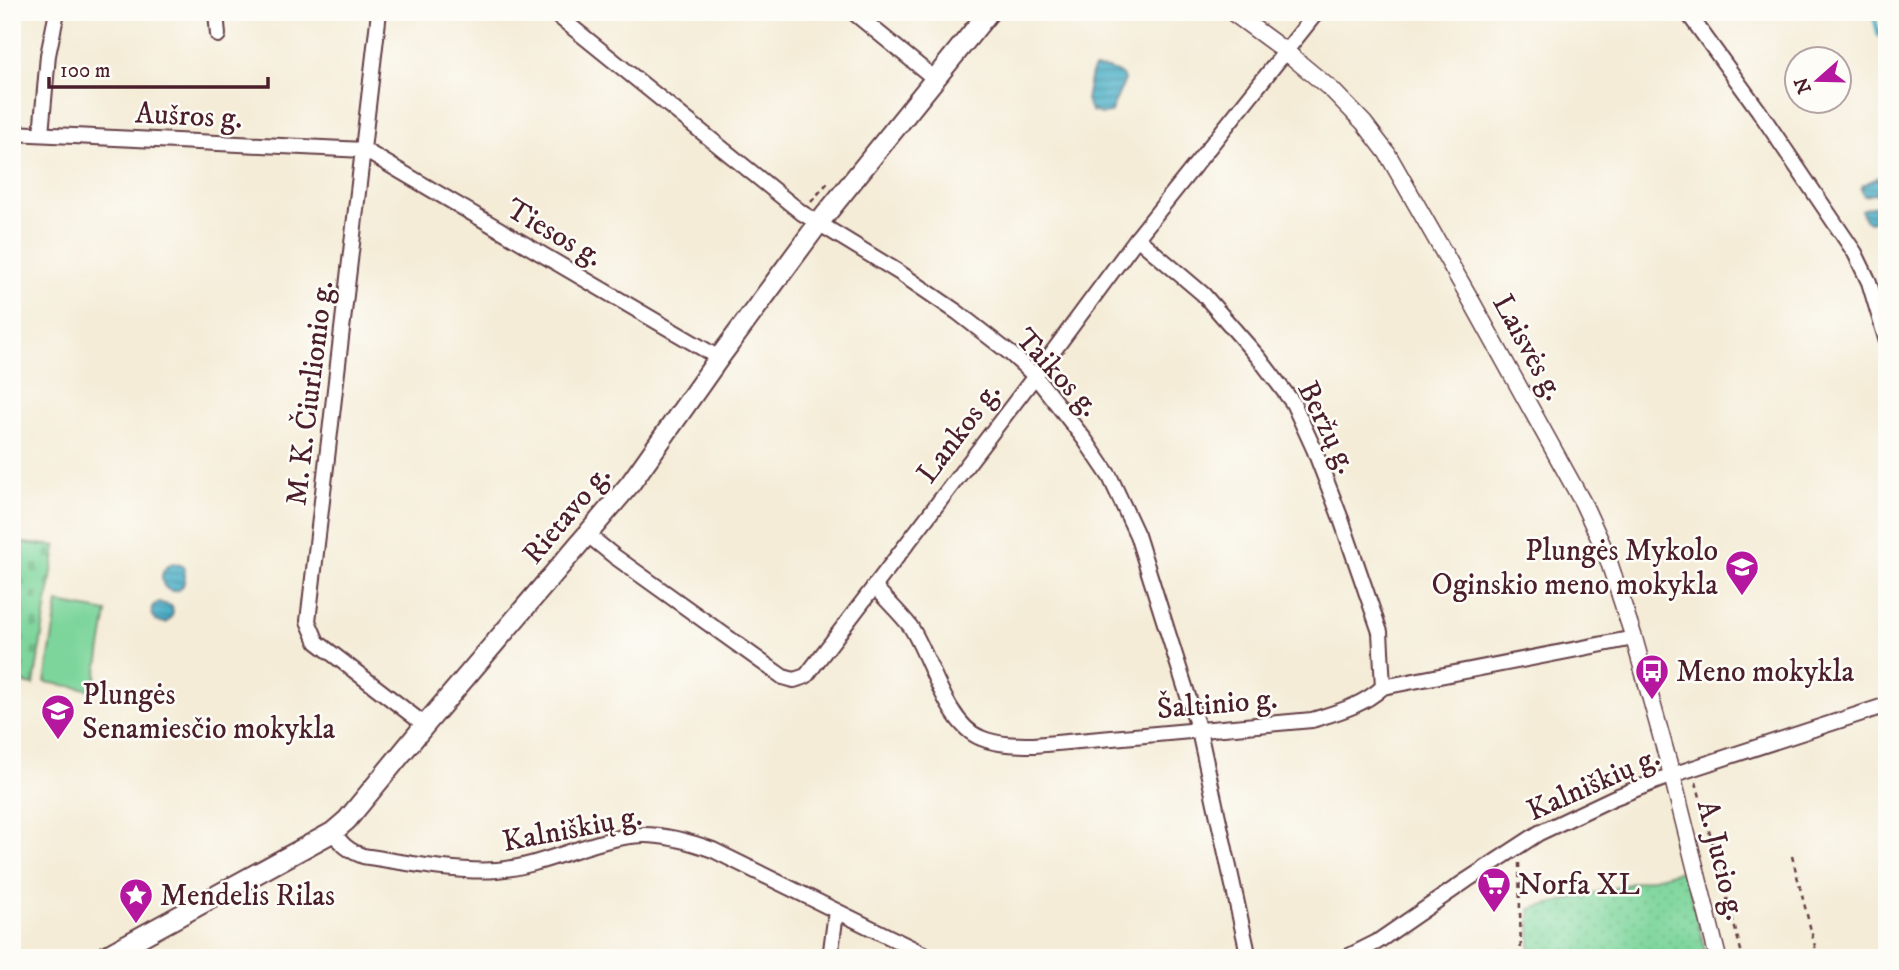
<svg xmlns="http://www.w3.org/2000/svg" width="1899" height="970" viewBox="0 0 1899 970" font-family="'IM FELL DW Pica',serif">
  <defs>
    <pattern id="grass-dots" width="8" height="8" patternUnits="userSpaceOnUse" patternTransform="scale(1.75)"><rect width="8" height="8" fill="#7dd59b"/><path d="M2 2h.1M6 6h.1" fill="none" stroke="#6eb686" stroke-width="1.8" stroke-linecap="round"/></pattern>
    <pattern id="cemetery-stones" width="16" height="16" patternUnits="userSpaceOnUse" patternTransform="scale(1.75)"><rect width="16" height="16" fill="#7dd59b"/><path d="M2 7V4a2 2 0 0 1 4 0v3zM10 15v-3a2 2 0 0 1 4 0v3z" fill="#6eb686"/></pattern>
    <pattern id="water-rules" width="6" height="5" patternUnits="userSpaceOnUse" patternTransform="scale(1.75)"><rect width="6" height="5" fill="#46adc6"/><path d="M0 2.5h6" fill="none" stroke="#3c8ca1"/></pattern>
  </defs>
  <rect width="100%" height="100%" fill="#fdfcf7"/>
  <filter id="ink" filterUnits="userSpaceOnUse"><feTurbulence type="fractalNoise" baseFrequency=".0143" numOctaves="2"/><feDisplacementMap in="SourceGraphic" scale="14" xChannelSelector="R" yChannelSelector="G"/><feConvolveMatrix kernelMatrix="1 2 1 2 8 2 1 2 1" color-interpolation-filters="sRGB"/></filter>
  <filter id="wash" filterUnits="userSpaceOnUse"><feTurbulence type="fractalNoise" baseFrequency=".00686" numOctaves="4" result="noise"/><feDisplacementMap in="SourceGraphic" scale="28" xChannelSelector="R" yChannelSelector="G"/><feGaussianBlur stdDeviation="1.57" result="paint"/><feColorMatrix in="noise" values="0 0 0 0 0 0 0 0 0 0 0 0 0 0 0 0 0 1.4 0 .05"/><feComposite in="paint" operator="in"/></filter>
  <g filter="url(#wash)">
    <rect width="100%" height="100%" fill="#f4ecd7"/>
    <!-- grass -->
    <path fill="url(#grass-dots)" stroke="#647a63" stroke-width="2" d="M1685,870L1707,958H1530V909Z"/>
    <!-- cemetery -->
    <path fill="url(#cemetery-stones)" stroke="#647a63" stroke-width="2" d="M12,542L56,546L34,685L12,681Z"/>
    <!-- garden -->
    <path fill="#7dd59b" stroke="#647a63" stroke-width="2" d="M58,603L107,612L94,690L45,682Z"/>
    <!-- water -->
    <g fill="url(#water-rules)" stroke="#486678" stroke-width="2">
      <path d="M1094,68C1105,68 1119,69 1125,80L1110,113L1101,114L1091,111L1086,100L1091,73Z"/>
      <path d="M1887,173V191L1864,196L1861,189L1863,185Z"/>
      <path d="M1887,202V217L1870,222L1865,220L1861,210Z"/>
      <path d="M173,563L183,566C193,596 161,599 162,576C163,569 167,566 173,563Z"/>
      <path d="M161,603L172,606C174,614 172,618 166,623L156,621L152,615V607L155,604Z"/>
    </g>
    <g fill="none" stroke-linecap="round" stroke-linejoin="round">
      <!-- stream -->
      <path stroke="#46adc6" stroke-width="4.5" d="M1873,12L1879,36"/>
    </g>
  </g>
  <g filter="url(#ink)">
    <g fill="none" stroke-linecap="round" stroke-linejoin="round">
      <!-- minor casing -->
      <g stroke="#643e45" stroke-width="18">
        <g id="minor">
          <path d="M216,12L218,35"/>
          <path d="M379,12L308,621L317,642L425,725"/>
          <path d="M557,12V15L802,213L900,273L957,312L1011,354L1035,376L1085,440L1110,477L1137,535L1199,731L1249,958"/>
          <path d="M853,12L935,79"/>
          <path d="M1687,12L1759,111L1855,253L1869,282L1887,342"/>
          <path d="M12,133L364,150L719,358"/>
          <path d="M41,134L48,55L57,12"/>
          <path d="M1137,238L1203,294L1259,358L1293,403L1314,449L1341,519L1380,632L1383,687"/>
          <path d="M588,535L614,556L783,677L794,680L806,676L1035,376L1137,238L1317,12"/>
          <path d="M874,586C885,599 899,612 910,626C930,655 946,725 981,738C998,745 1016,745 1034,745L1312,720C1338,712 1362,706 1383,687L1634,638"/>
          <path d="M333,832C341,844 349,851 363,856C403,862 457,873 497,870C547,866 596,836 644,835C668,835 691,842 713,850L932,958"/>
          <path d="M830,958L836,912"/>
          <path d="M1345,958L1377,942L1467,880L1539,833L1613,798L1672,775L1887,705"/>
        </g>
      </g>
      <!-- tertiary casing -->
      <g stroke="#643e45" stroke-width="19">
        <path id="tertiary" d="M1232,12L1285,51L1333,91L1364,123L1387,153L1468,295L1583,503L1606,553L1634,638L1672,775L1718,958"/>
      </g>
      <!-- secondary casing -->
      <g stroke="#643e45" stroke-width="23">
        <path id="secondary" d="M102,958L333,832L347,820L425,725L630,484L719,358L818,224L989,12"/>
      </g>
      <!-- path -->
      <g stroke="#643e45" stroke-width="2.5" stroke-dasharray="5 5" stroke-linecap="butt">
        <path d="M811,202L830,180"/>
        <path d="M1696,782L1743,958"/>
        <path d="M1792,856L1818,958"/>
        <path d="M1519,863L1521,958"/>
      </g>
      <!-- minor -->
      <use href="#minor" stroke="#fff" stroke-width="14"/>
      <!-- tertiary -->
      <use href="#tertiary" stroke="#fff" stroke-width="16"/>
      <!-- secondary -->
      <use href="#secondary" stroke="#fff" stroke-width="19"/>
    </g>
  </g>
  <!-- icons -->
  <defs>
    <g id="school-pin" transform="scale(1.75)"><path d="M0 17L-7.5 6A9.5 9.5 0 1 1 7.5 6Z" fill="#b5179e" stroke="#fdfcf7"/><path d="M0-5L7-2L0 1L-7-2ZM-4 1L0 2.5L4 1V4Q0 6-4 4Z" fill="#fff"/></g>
    <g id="bus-pin" transform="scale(1.75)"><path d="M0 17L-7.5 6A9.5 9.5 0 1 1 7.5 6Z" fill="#b5179e" stroke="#fdfcf7"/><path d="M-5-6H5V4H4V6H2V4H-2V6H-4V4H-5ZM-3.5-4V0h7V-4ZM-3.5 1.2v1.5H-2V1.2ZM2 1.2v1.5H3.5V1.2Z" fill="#fff"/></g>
    <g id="supermarket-pin" transform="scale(1.75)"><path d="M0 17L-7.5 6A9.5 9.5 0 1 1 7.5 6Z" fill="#b5179e" stroke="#fdfcf7"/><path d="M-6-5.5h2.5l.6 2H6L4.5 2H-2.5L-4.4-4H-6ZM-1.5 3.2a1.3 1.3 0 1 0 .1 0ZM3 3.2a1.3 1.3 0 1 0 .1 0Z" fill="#fff"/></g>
    <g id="sight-pin" transform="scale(1.75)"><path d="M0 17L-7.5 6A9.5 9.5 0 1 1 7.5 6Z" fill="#b5179e" stroke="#fdfcf7"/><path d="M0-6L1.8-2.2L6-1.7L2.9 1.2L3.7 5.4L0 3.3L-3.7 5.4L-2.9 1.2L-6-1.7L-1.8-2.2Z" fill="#fff"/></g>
  </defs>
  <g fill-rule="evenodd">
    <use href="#school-pin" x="1742" y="567"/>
    <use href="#bus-pin" x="1652" y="671"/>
    <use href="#school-pin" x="58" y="711"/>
    <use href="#supermarket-pin" x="1494" y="884"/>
    <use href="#sight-pin" x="136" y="895"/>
  </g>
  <g text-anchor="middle" stroke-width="5" stroke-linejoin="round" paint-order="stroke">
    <!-- street labels -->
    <g font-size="30" fill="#4a1f2b" stroke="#fdfcf7">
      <text transform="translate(189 115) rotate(3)" y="10">Aušros g.</text>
      <text transform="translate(555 232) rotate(30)" y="10">Tiesos g.</text>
      <text transform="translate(1529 347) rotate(61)" y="10">Laisvės g.</text>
      <text transform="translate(1058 372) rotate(47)" y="10">Taikos g.</text>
      <text transform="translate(309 393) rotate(-83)" y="10">M. K. Čiurlionio g.</text>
      <text transform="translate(1328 427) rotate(64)" y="10">Beržų g.</text>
      <text transform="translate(958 432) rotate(-53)" y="10">Lankos g.</text>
      <text transform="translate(566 514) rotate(-50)" y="10">Rietavo g.</text>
      <text transform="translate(1217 703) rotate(-5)" y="10">Šaltinio g.</text>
      <text transform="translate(1593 783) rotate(-24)" y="10">Kalniškių g.</text>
      <text transform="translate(572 828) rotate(-11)" y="10">Kalniškių g.</text>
      <text transform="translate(1722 860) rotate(76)" y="10">A. Jucio g.</text>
    </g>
    <!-- poi labels -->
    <g font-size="30" fill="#4a1f2b" stroke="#fdfcf7" text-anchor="start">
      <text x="1718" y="560" text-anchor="end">Plungės Mykolo<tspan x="1718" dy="34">Oginskio meno mokykla</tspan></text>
      <text x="1676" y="681">Meno mokykla</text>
      <text x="82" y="704">Plungės<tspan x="82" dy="34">Senamiesčio mokykla</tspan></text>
      <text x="1518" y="894">Norfa XL</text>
      <text x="160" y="905">Mendelis Rilas</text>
    </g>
  </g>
  <!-- margin -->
  <rect width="1899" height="970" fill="none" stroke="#fdfcf7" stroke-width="42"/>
  <!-- north arrow -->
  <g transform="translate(1818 80) rotate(250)"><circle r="33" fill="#fdfcf7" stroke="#b5a4a5" stroke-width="2"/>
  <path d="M0-5L12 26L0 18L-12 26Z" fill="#b5179e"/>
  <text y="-10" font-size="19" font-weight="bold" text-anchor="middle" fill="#4a1f2b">N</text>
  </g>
  <!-- scale -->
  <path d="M49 77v10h219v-10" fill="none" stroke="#4a1f2b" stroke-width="3.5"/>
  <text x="60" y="77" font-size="21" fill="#4a1f2b" stroke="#fdfcf7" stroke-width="5" paint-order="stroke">100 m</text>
</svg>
